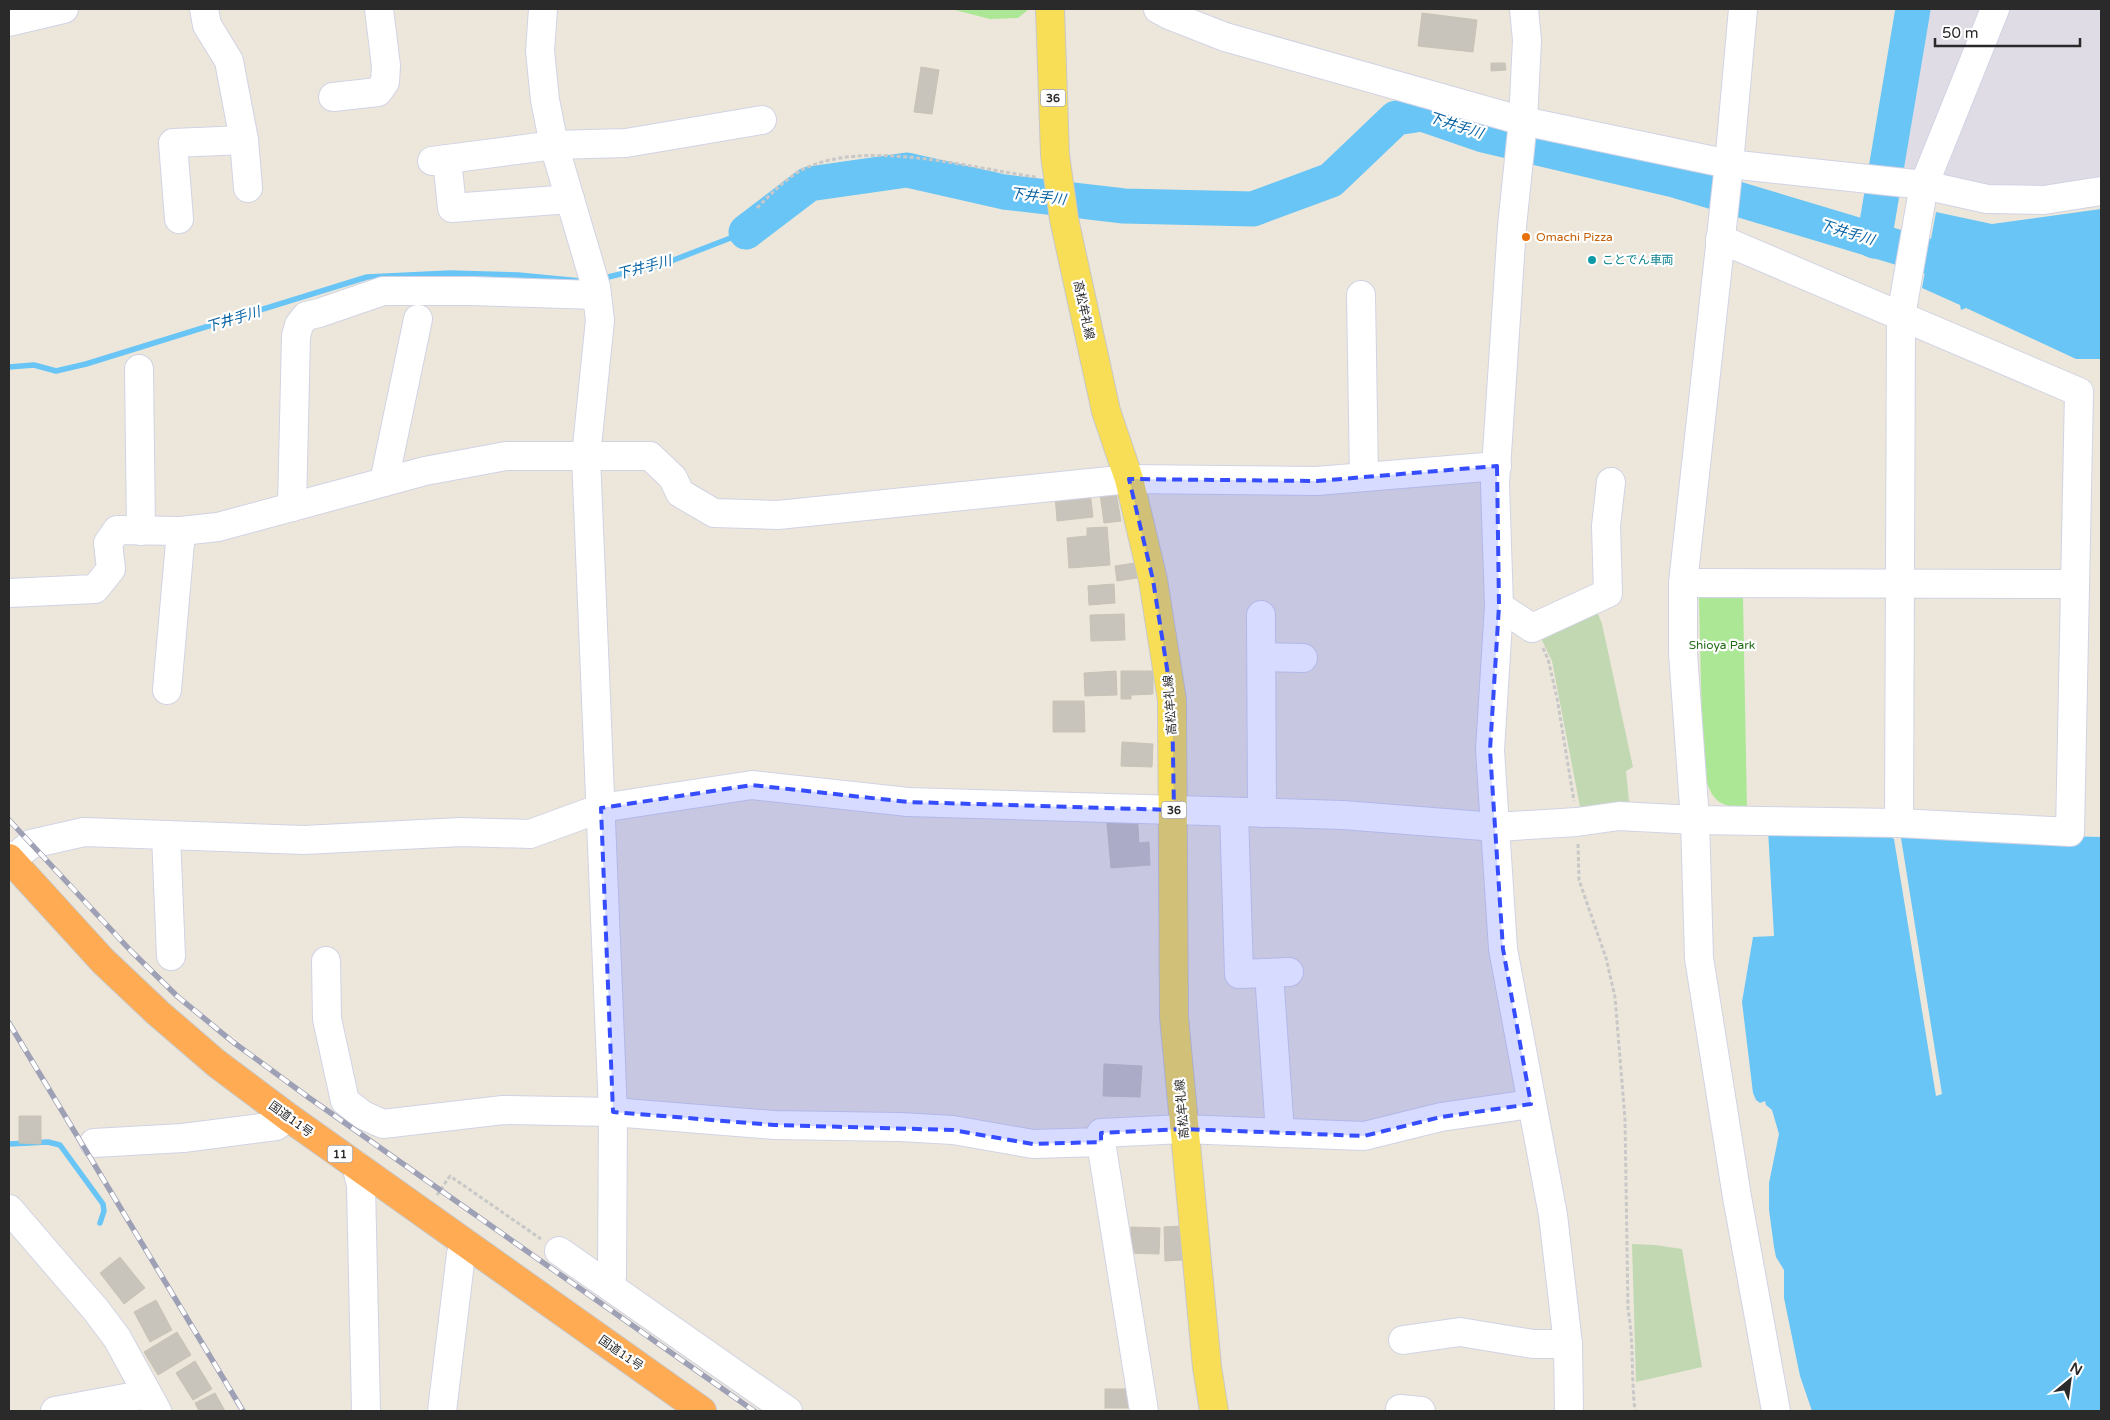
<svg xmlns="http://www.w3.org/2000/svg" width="2110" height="1420" viewBox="0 0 2110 1420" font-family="'Varela Round','Noto Sans JP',sans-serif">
  <rect width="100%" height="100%" fill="#ede7db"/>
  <!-- industrial -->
  <path fill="#dfdce5" d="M1917,9H2101V202L1996,215L1895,191Z"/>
  <!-- green -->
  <g fill="#abe795">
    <path d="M951,9H1029L1018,18L990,19Z"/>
    <path d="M1699,598H1743L1747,810C1716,804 1714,803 1703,773Z"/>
  </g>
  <!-- cemetery -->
  <g fill="#c1d8b2">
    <path d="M1594,604L1602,624L1633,767L1626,771L1630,811L1613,807H1580L1552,661L1536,628Z"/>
    <path d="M1632,1244L1655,1245L1682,1249L1702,1367L1636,1382Z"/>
  </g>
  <!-- water -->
  <g fill="#69c5f5">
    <path d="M2101,209V359H2076L1966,308L1961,310L1960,305L1922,288L1936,212L1992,224Z"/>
    <path d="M1768,830L1884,833L1894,839L1936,1096L1942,1094L1901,838L1906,833L2101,837V1411H1812L1800,1376L1784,1298V1270L1776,1257L1774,1247L1769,1210V1183L1779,1134L1772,1110L1766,1105L1765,1101L1760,1103L1756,1100L1753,1093L1742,1002L1753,937L1774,936Z"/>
  </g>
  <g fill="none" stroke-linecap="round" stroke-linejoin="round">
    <!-- stream -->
    <g stroke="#69c5f5" stroke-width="5.5">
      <path d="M600,279L666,263L746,232"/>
      <path d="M9,367L34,365L56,371L86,364L367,277L450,273L518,275L581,281"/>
      <path d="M9,1144L48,1142L60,1145L103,1204L104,1211L100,1223"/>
    </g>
    <!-- river -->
    <g stroke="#69c5f5" stroke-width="35">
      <path d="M746,232L809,184L907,170L1004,192L1124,206L1253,209L1331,180L1396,118L1422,114L1483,135L1674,180L1944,261"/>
      <path d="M1874,241L1913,9"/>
    </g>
  </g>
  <!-- building -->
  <g fill="#c8c4bb" stroke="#c9c3b5">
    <path d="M1422,13L1477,20L1473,52L1418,46Z"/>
    <path d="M1491,63H1505L1506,70L1491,71Z"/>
    <path d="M921,67L939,70L932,114L914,112Z"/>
    <path d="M1090,491L1093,517L1057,521L1055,495Z"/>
    <path d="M1116,492L1121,521L1104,523L1100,494Z"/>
    <path d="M1107,527L1110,565L1069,568L1067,538L1087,536V528Z"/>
    <path d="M1135,563L1137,578L1117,581L1115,566Z"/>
    <path d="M1114,584L1115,603L1089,605L1088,586Z"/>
    <path d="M1124,614L1125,640L1091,641L1090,615Z"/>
    <path d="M1116,671L1117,695L1085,696L1084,673Z"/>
    <path d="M1121,671H1153V694L1131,695V699H1121Z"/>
    <path d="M1053,701H1084L1085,732H1053Z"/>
    <path d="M1122,742L1153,744L1152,767L1121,766Z"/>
    <path d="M1137,811L1139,843L1149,842L1150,865L1111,868L1106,813Z"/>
    <path d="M1104,1064L1142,1066L1140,1097L1103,1096Z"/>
    <path d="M19,1116H41V1144L19,1143Z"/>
    <path d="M1181,1226L1182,1260L1165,1261L1164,1227Z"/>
    <path d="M1131,1227L1160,1228L1159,1254L1130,1253Z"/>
    <path d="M120,1257L145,1288L124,1304L100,1273Z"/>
    <path d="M156,1300L172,1330L150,1342L134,1312Z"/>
    <path d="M177,1332L191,1355L158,1375L144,1352Z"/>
    <path d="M195,1361L212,1389L193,1400L176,1373Z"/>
    <rect x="1105" y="1389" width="23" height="19"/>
    <path d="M215,1393L225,1411H199L195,1403Z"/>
  </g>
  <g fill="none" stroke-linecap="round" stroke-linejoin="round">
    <!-- minor casing -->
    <g stroke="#d1d3e4" stroke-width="30">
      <g id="minor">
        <path d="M204,9L207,25L229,61L244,140L248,188"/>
        <path d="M543,9L540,51L545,100L554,145L596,287L600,320L586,456L613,1112L612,1276L610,1286"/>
        <path d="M1158,9L1169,15L1225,37L1523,121L1729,164L1924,185L1901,316L1899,823"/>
        <path d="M1524,9L1527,40L1523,121L1512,226L1495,484L1499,606L1490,750L1503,949L1553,1215L1568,1344L1569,1411"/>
        <path d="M1743,9L1729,164L1683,583V653L1695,820L1699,958L1737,1197L1776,1411"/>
        <path d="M1995,9L1924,185L1987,199L2044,200L2101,191"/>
        <path d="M9,22L64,9"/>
        <path d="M333,97L378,92L385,82L386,66L379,9"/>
        <path d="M447,159L452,208L570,199"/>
        <path d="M432,161L554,145L626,143L762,120"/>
        <path d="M179,219L173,143L244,140"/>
        <path d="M1361,295L1364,477"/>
        <path d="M139,369L141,531"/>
        <path d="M384,482L418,319"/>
        <path d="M292,507L296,336L299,325L306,316L319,313L383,291H471L597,295"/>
        <path d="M1683,583L2075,584"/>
        <path d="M9,593L95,589L111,569L108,543L117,530L181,531L218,527L425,471L506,456H650L673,478L680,493L714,513L778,515L1129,479L1317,481L1497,466"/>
        <path d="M1499,606L1532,628L1608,593L1606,526L1611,482"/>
        <path d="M1261,615L1262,813"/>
        <path d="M1262,657L1303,658"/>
        <path d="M167,690L181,531"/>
        <path d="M1234,812L1239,974L1289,972"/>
        <path d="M166,835L171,956"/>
        <path d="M9,857L19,854L31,844L84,832L304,840L461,832L530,834L601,808L752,785L908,802L1343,815L1496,827L1577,822L1619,816L1695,820L1899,823L2070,832L2079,392L1720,239"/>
        <path d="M326,961L327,1019L345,1101L363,1115L383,1124L503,1110L613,1112L774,1125L900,1127L953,1130L1033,1144L1101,1142V1133L1183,1129L1364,1136L1441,1117L1531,1104"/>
        <path d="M1269,973L1280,1133"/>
        <path d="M1101,1142L1144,1411"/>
        <path d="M94,1143L183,1138L276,1126L288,1117"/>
        <path d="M356,1165L361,1185L366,1411"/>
        <path d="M9,1209L96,1310L117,1338L157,1411"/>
        <path d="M559,1251L788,1411"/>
        <path d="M1403,1340L1460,1332L1533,1344H1568"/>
        <path d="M1400,1409L1421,1411"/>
        <path d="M55,1411L147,1394"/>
        <path d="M442,1411L461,1254L464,1242"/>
      </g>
    </g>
    <!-- major casing -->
    <g stroke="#c8c8c8" stroke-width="30">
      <path id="major" d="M1050,9L1055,155L1064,219L1106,411L1129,479L1153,580L1172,700L1174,1017L1207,1367L1214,1411"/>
    </g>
    <!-- highway casing -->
    <g stroke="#c8c8c8" stroke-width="30">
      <path id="highway" d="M9,858L103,961L158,1013L216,1063L288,1117L702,1411"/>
    </g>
    <!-- path -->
    <g stroke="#c8c8c8" stroke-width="3" stroke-dasharray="4 2.5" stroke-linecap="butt">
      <path d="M757,208C771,194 783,181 800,171C862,137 969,168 1036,177"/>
      <path d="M1543,648L1548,659L1557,698L1574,801"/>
      <path d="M1578,844L1579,880L1606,958L1615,997L1625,1119L1628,1309C1634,1343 1631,1377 1635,1411"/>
      <path d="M437,1195L450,1176L541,1239"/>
    </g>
    <!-- minor -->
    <use href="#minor" stroke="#fff" stroke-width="28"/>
    <!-- major -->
    <use href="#major" stroke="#f8de56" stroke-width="28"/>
    <!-- highway -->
    <use href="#highway" stroke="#ffab54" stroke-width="28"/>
    <!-- rail casing -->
    <g stroke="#9ea0b6" stroke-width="5.5">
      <g id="rail">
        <path d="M9,820L130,950L177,996L233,1042L308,1097L754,1411"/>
        <path d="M9,1023L243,1411"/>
      </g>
    </g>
    <!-- rail -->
    <use href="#rail" stroke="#fff" stroke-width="4" stroke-dasharray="11" stroke-linecap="butt"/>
  </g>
  <!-- marked area -->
  <path fill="#364dff" fill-opacity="0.2" stroke="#364dff" stroke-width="4" stroke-dasharray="10 6" stroke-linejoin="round" d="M1497,466L1499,606L1490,750L1503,949L1531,1104L1441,1117L1364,1136L1183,1129L1101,1133V1142L1033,1144L953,1130L774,1125L613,1112L601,808L752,785L908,802L1174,810L1172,700L1153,580L1129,479L1317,481Z"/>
  <!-- markers -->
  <circle fill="#e8710a" stroke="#fff" stroke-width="2" cx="1526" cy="237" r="5"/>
  <circle fill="#0f9aa8" stroke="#fff" stroke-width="2" cx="1592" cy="260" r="5"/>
  <g text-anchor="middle" stroke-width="4.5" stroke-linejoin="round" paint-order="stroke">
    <!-- shield labels -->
    <g fill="#fff" stroke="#6a6a6a" stroke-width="1">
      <rect x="1040.5" y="89.5" width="25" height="17" rx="4"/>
      <rect x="1161.5" y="801.5" width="25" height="17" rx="4"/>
      <rect x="327.5" y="1145.5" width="25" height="17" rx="4"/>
    </g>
    <g font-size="11" font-weight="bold" fill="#2a2a2a">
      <text x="1053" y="102">36</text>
      <text x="1174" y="814">36</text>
      <text x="340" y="1158">11</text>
    </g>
    <!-- food labels -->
    <g font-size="12" fill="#c56008" stroke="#fff" text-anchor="start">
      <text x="1536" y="241">Omachi Pizza</text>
    </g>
    <!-- culture labels -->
    <g font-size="12" fill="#0d838f" stroke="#fff" text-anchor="start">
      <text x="1602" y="264">ことでん車両</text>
    </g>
    <!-- street labels -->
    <g font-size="12" fill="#2a2a2a" stroke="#fff">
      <text transform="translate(1084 310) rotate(78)" y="4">高松牟礼線</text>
      <text transform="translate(1170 705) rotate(-94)" y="4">高松牟礼線</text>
      <text transform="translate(1182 1109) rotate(-95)" y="4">高松牟礼線</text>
      <text transform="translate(291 1119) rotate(36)" y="4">国道11号</text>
      <text transform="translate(621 1353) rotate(35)" y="4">国道11号</text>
    </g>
    <!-- park labels -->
    <g font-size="12" fill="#226b16" stroke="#fff">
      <text x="1722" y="649">Shioya Park</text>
    </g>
    <!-- water labels -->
    <g font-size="14" font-style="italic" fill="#0661a2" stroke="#fff">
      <text transform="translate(1456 125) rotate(18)" y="5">下井手川</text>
      <text transform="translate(1038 196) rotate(7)" y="5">下井手川</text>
      <text transform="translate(1847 232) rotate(17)" y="5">下井手川</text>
      <text transform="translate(644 267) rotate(-15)" y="5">下井手川</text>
      <text transform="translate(233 319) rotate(-17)" y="5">下井手川</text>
    </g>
  </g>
  <!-- border -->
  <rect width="2110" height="1420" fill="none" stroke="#2a2a2a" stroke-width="20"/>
  <!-- north arrow -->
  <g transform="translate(2070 1380) rotate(29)" stroke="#ffffff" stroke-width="4" paint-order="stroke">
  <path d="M0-4L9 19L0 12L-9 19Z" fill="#2a2a2a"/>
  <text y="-8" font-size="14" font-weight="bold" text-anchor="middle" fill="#2a2a2a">N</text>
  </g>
  <!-- scale -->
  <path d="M1935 38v8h145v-8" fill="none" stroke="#2a2a2a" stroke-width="2.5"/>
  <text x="1942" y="38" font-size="15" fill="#2a2a2a" stroke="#ffffff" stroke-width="4" paint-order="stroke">50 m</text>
</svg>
